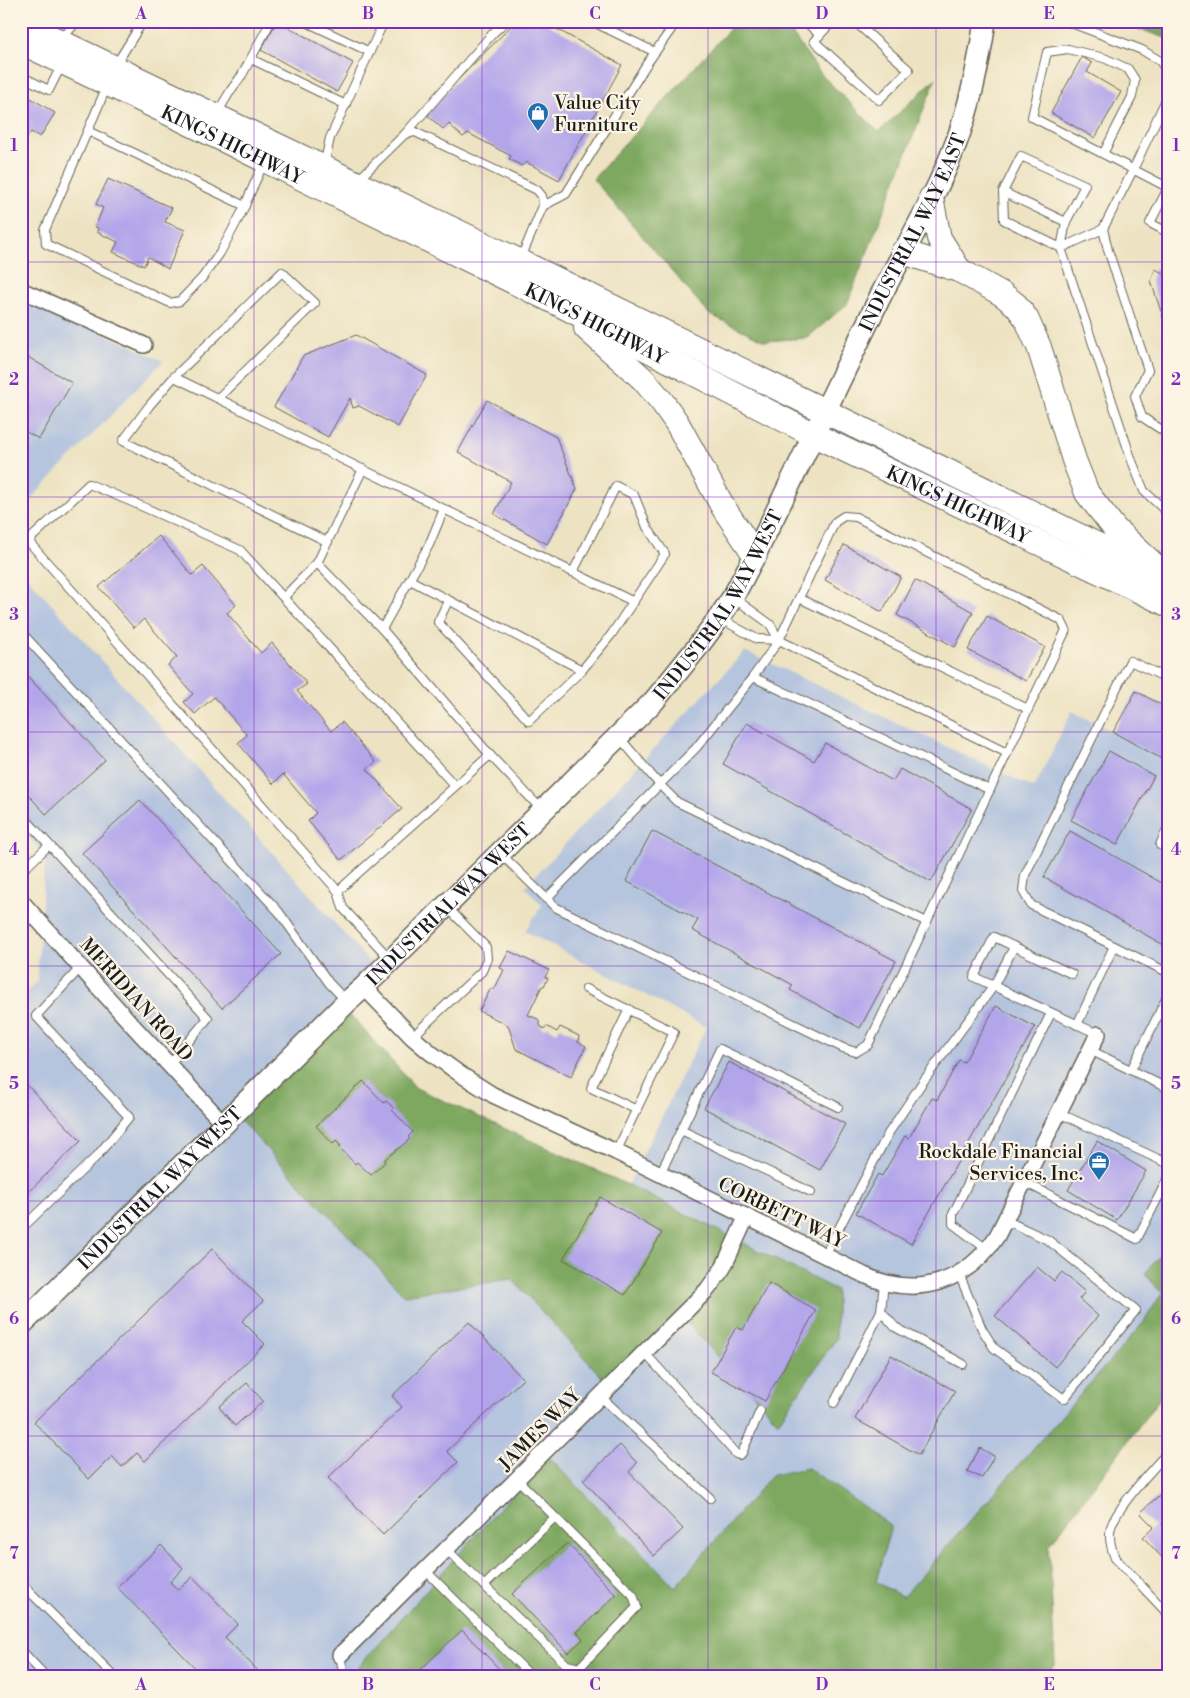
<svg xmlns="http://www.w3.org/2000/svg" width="1190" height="1698" viewBox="0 0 1190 1698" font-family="'Libre Bodoni',serif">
  <rect width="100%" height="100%" fill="#fcf5e5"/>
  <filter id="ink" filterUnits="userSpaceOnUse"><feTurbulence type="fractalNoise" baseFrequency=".02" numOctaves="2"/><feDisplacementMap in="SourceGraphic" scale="10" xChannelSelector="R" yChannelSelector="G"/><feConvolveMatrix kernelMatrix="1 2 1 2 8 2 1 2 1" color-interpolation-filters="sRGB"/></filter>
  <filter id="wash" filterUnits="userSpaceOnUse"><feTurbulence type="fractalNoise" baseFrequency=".0096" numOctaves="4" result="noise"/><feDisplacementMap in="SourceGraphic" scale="20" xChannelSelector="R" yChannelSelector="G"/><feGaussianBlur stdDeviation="1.12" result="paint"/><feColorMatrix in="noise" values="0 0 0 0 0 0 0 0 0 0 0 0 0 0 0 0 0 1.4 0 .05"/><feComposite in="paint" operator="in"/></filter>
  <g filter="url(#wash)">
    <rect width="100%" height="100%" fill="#ede3c2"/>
    <!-- industrial -->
    <g fill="#b6c5de">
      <path d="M21,294L163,361L21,509Z"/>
      <path d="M21,570L381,975L333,1021L404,1295L512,1279L612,1388L682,1316L836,1290L628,1185L706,1027L525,931L542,905L525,887L745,651L1034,788L1072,711L1169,760V1244L1145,1274L1162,1293L1144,1322L903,1597L876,1582L772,1475L675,1587L547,1456L349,1677H21V996L37,982L45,855L21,828Z"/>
    </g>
    <!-- forest -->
    <g fill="#7ea860" stroke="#4d623e">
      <path d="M737,21H783L821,74L879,132L936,78L847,304L807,338L765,341L709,314L593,179Z"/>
      <path d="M1114,21H1169V39Z"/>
      <path d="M345,1009L416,1088L628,1185L836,1290V1339L778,1422L682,1317L612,1388L512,1279L404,1295L238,1118Z"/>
      <path d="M1169,1244V1386L1049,1546L1055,1664L1044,1677H349L547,1455L675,1587L772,1475L808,1468L891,1526L876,1582L903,1597L1144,1322L1162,1293L1145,1274Z"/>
    </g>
    <g id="blocks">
      <!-- building -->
      <g fill="#b2a5ea">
        <path d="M277,21L353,63L337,92L261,50Z"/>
        <path d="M516,21H542L622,65L559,180L526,162L522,166L509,159L511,156L468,133L463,137L449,124L443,129L428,116L434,104Z"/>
        <path d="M1082,57L1092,63L1087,72L1121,92L1095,138L1051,113Z"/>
        <path d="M21,92L55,113L40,137L31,132L26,139L21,136Z"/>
        <path d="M108,179L172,208L165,222L185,230L168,269L148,257L144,266L113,252L118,242L97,232L98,228L95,227L103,208L96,204Z"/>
        <path d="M1155,269L1169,276V336L1151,281Z"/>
        <path d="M356,335L427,375L398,427L359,406L353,408L350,398L328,437L274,407L303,356Z"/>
        <path d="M21,353L72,383L39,439L21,429Z"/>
        <path d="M487,400L556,437L577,489L547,544L494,514L511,482L458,452Z"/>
        <path d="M159,536L192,575L203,566L236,605L227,613L261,653L272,643L307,684L297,691L331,731L342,722L376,762L367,769L402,809L341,860L308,821L316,813L283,774L273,784L238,743L247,735L214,697L195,714L184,702L193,694L168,665L177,657L144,619L134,628L99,587Z"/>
        <path d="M844,545L901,577L882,612L825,580Z"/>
        <path d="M915,580L973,612L955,647L897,615Z"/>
        <path d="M987,616L1045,647L1026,681L968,650Z"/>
        <path d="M21,669L105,760L46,814L21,787Z"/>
        <path d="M1136,691L1169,709V763L1113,732Z"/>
        <path d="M747,723L814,761L825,743L893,781L900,769L972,809L931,882L723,764Z"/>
        <path d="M1109,751L1154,776L1117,845L1071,820Z"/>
        <path d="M140,800L281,954L222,1008L82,853Z"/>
        <path d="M652,831L896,961L860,1028L790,990L793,985L692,930L698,920L626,881Z"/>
        <path d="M1070,831L1169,887V948L1044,877Z"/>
        <path d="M509,951L549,970L545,977L548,978L544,986H542L528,1015L538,1019L541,1027L545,1029L546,1026L557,1032L560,1027L579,1036L578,1042L586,1046L571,1077L516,1049L508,1025L479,1011L491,988L494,990L504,970L500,968Z"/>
        <path d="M996,1006L1035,1027L911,1244L856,1213L878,1174L882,1176L905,1136L909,1138L932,1098L937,1100L959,1060L964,1062Z"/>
        <path d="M729,1062L845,1124L820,1170L704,1108Z"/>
        <path d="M21,1079L81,1141L21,1199Z"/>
        <path d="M363,1081L384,1103L386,1101L394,1108L392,1110L413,1132L408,1137L410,1139L384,1160L385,1162L371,1175L357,1162L355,1164L339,1147L341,1146L336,1141L333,1144L316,1126Z"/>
        <path d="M1097,1141L1146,1171L1117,1220L1068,1190Z"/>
        <path d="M600,1197L662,1233L625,1295L563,1259Z"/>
        <path d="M212,1249L263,1301L242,1321L265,1344L145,1461L137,1453L122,1467L112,1456L89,1479L34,1422Z"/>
        <path d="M1037,1267L1054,1281L1062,1272L1085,1292L1079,1299L1098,1316L1055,1367L995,1316Z"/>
        <path d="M769,1283L816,1310L765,1401L711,1372L736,1327L743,1330Z"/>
        <path d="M469,1322L523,1379L447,1451L458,1462L383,1535L328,1478L402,1407L392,1396Z"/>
        <path d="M891,1355L955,1391L919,1455L855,1419Z"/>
        <path d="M247,1383L263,1401L235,1426L219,1407Z"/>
        <path d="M620,1445L637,1463L629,1472L683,1529L654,1556L583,1480Z"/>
        <path d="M980,1448L994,1456L982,1478L967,1471Z"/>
        <path d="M1169,1486V1518L1162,1524L1169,1531V1565L1143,1537L1154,1527L1140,1513Z"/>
        <path d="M567,1543L616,1595L577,1632L583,1639L568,1653L512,1594Z"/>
        <path d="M161,1545L183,1568L170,1582L178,1590L193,1577L238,1624L225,1637L264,1677H204L117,1587Z"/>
        <path d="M462,1630L507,1677H413Z"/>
      </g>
    </g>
  </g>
  <g filter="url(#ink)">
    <use href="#blocks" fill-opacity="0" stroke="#656256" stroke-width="1"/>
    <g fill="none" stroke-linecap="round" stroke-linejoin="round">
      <!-- lane casing -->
      <g stroke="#656256" stroke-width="10">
        <g id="lane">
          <path d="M304,21L370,52"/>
          <path d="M591,21L655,52"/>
          <path d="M805,21L820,35"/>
          <path d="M833,21L814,41L879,100L909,70L854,21"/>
          <path d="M1066,21L1142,50L1160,61L1169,74"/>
          <path d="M62,39L77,21"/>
          <path d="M251,59L346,105"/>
          <path d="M115,66L143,21"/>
          <path d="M21,76L49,90L62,64"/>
          <path d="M107,86L45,230L46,244L170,303L180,301L202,278L220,253L241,214L264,162"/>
          <path d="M1169,93L1133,170L1103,229L1108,250L1148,370L1135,396L1142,417L1168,434L1169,437"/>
          <path d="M216,115L231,90L242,75L271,21"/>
          <path d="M88,131L245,206"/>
          <path d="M405,134L493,33L506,21"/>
          <path d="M1103,154L1132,97L1135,80L1128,69L1104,58L1068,49L1047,52L1032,117L1169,188"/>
          <path d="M324,166L330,138L384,21"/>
          <path d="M358,180L405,134L415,132L537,190L542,196L543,206L521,258"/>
          <path d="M1169,186L1150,223L1169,233"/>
          <path d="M1003,192L1066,222"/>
          <path d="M543,206L566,194L646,65L677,21"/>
          <path d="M1103,229L1061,248L1004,220L1003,192L1021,156L1085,185L1066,222L1061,248L1132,461L1144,491L1169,514"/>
          <path d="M174,377L634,602"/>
          <path d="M218,398L315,303L282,272L174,377L149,406L123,441L328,542"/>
          <path d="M317,563L382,629L490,755L542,810"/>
          <path d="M410,580L582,670"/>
          <path d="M284,597L317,563L363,469"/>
          <path d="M734,598L770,624L779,640"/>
          <path d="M799,598L1028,709"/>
          <path d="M448,601L438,622L529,721L582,670L611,635L665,554L647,527L634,495L616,486L573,572"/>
          <path d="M721,619L757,639L779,640L1007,753"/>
          <path d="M382,629L429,545L444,509"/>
          <path d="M21,632L279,912L329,983L347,1002"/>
          <path d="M753,677L990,790"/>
          <path d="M1169,679L1130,661L1025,875L1023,891L1031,905L1169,973"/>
          <path d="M619,737L659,784L677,802L927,922"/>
          <path d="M21,814L208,1018L169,1065"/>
          <path d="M1169,825L1160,845L1169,849"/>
          <path d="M501,854L555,907L843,1048L856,1052L868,1045L1066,630L1061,620L856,517L844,516L835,522L779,640L753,677L696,748L546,899"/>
          <path d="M21,872L49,845"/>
          <path d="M338,891L490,755"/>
          <path d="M391,960L343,908L338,891L28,541L89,484L132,502L240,550L454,785"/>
          <path d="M1072,974L994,937L974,977L1098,1034"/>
          <path d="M586,989L674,1032L616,1152"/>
          <path d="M629,1009L591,1088L637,1110"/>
          <path d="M1077,1025L1114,946"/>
          <path d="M412,1037L482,971L487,959L486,947L446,906"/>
          <path d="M1090,1050L1169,1089"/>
          <path d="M1131,1070L1169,993"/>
          <path d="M1059,1113L1169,1164"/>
          <path d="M681,1130L811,1192"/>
          <path d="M660,1174L720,1049L838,1107"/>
          <path d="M1024,1182L1137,1239L1169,1176"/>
          <path d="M21,1229L97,1156L129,1117L36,1016L81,967"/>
          <path d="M988,1250L953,1224V1214L1051,1013"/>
          <path d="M825,1255L888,1134L922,1083L993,987L1014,947"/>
          <path d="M959,1274L982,1329L994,1348L1064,1399L1136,1310L1048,1240L1005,1220"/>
          <path d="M881,1311L895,1327L963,1364"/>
          <path d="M644,1352L736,1454L739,1455L742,1453L760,1411"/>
          <path d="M600,1396L710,1498"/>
          <path d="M834,1403L881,1311L884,1283"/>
          <path d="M1169,1451C1154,1467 1117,1507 1111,1527C1108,1538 1111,1548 1115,1558L1169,1615"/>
          <path d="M446,1549L567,1665L579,1668L637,1607L633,1595L517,1479"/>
          <path d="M425,1570L532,1677"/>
          <path d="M21,1583L115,1677"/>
          <path d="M484,1586L555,1517"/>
          <path d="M21,1650L46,1677"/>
          <path d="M340,1655L344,1677"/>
        </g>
      </g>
      <!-- street casing -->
      <g stroke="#656256" stroke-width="18">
        <g id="street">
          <path d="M21,290L144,345"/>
          <path d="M21,901L135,1028L223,1123"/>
          <path d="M364,987L412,1037L431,1053L460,1074L493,1095L616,1152L864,1275C917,1299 966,1283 997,1236L1098,1034"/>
          <path d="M340,1655L707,1290L723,1268L746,1218"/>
        </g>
      </g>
      <!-- secondary casing -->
      <g stroke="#656256" stroke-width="24">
        <g id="secondary">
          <path id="s1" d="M21,1325L347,1002L364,987L654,701L696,649L719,618L733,597L755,555C797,470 838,385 879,299C905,248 936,197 956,143C971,103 979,63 985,21"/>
        </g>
      </g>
      <!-- primary casing -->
      <g stroke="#656256" stroke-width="26">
        <g id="primary">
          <path d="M21,23L519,261L1169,580"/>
          <path id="s2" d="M21,42L183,120L561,305L814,435L1169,605"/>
          <path d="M931,198L939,238L959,270"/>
          <path d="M903,252L959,270L1002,294L1016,305L1026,318L1039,347L1074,460L1087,493L1115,529L1153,564"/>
          <path d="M586,328L643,379L663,403L677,423L723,507L755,555"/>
        </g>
      </g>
      <!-- lane -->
      <use href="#lane" stroke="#fff" stroke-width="8"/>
      <!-- street -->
      <use href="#street" stroke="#fff" stroke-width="15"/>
      <!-- secondary -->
      <use href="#secondary" stroke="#fff" stroke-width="21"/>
      <!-- primary -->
      <use href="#primary" stroke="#fff" stroke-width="24"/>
    </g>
  </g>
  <!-- grid -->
  <path fill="none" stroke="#7b2cbf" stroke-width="1" stroke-opacity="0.55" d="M254,21V1677M482,21V1677M708,21V1677M936,21V1677M21,262H1169M21,497H1169M21,732H1169M21,966H1169M21,1201H1169M21,1436H1169"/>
  <!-- icons -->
  <defs>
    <g id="shop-pin" transform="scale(1.125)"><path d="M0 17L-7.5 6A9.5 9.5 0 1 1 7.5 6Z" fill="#1f6fb2" stroke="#fcf5e5"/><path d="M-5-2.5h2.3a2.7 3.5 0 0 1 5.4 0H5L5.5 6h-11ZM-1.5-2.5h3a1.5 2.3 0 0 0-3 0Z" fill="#fff"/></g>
    <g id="office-pin" transform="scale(1.125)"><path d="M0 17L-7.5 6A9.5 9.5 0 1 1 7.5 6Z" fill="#1f6fb2" stroke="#fcf5e5"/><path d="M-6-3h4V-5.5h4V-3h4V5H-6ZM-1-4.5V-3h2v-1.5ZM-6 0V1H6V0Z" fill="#fff"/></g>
  </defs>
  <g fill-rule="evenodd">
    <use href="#shop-pin" x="538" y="113"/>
    <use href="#office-pin" x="1099" y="1162"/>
  </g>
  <g text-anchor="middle" stroke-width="4.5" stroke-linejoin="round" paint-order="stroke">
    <!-- poi labels -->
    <g font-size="19" fill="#1c1c1c" stroke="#fcf5e5" text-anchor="start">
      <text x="554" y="109">Value City<tspan x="554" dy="22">Furniture</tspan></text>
      <text x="1083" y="1158" text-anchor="end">Rockdale Financial<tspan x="1083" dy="22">Services, Inc.</tspan></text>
    </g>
    <!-- street labels -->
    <g font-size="19" fill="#1c1c1c" stroke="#fcf5e5">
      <text dy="7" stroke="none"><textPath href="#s2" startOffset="235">KINGS HIGHWAY</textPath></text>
      <text dy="7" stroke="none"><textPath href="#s1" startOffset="1426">INDUSTRIAL WAY EAST</textPath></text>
      <text dy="7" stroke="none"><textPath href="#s2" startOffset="640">KINGS HIGHWAY</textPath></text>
      <text dy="7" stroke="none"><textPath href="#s2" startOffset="1045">KINGS HIGHWAY</textPath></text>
      <text dy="7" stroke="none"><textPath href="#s1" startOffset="1005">INDUSTRIAL WAY WEST</textPath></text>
      <text dy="7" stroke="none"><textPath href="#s1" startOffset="600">INDUSTRIAL WAY WEST</textPath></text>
      <text transform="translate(137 999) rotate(48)" y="7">MERIDIAN ROAD</text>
      <text dy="7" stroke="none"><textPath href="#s1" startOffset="195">INDUSTRIAL WAY WEST</textPath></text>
      <text transform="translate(782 1212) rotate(26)" y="7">CORBETT WAY</text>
      <text transform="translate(539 1429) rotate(-45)" y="7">JAMES WAY</text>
    </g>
  </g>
  <!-- margin -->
  <rect width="1190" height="1698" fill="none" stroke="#fcf5e5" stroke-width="55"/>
  <rect x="28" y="28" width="1134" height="1642" fill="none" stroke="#7b2cbf" stroke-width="2"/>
  <g font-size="16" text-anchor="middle" font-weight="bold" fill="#7b2cbf">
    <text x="141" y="19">A</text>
    <text x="368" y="19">B</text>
    <text x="595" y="19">C</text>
    <text x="822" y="19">D</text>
    <text x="1049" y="19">E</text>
    <text x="14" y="151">1</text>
    <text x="1176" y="151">1</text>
    <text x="14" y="385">2</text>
    <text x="1176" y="385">2</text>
    <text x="14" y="620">3</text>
    <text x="1176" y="620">3</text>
    <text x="14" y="855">4</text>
    <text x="1176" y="855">4</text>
    <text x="14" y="1089">5</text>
    <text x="1176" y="1089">5</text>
    <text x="14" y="1324">6</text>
    <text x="1176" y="1324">6</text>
    <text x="14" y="1559">7</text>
    <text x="1176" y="1559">7</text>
    <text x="141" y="1690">A</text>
    <text x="368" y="1690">B</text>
    <text x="595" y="1690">C</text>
    <text x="822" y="1690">D</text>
    <text x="1049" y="1690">E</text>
  </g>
</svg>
